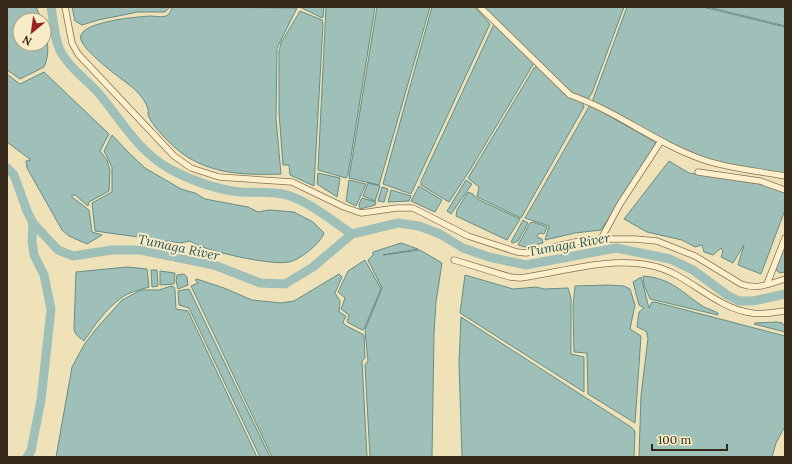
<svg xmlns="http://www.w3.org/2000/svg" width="792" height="464" viewBox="0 0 792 464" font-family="Lora,serif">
  <rect width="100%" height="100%" fill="#f0e2b8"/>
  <!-- water -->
  <g fill="#9ec0b8" stroke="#658d85">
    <path d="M7,7H36L42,20H20V44H44V26C48,39 50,55 44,67L20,79L7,70Z"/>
    <path d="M72,7H170L165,12H138L98,20L82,25L75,21Z"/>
    <path d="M172,7L297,8L277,48L276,119L281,174C249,175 218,175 189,158C177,151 155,130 149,117C147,114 149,112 148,109C146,101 138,92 132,87C123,80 75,46 81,35C87,21 136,17 150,16C155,16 164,18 168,15C170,13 171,10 172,7Z"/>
    <path d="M300,7H324L323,17L322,18Z"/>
    <path d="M326,7H375L348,175L346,178L318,170Z"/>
    <path d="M377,7H430L379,185L349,178Z"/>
    <path d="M432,7H475L490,24L411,194L383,184Z"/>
    <path d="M481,7H624L592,93L588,99L573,95Z"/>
    <path d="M627,7H703L785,27V176L701,159L592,102Z"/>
    <path d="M708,7H785V26Z"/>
    <path d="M300,11L322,20L323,24L314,186L290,175L289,165H283L279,113V51L281,43Z"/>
    <path d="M494,24L534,63L470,170L449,202L421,185V181Z"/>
    <path d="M538,65L565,95L582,102L584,107L521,218L477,197L479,187L468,178L534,68Z"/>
    <path d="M44,72L109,134L100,151L107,160L110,170L109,191L89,202L88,206L75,195H72V197L89,210L92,232L102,235L87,244L69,236L62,230L27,168L26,161L31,160L7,142V74L20,84Z"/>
    <path d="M590,105L655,142L656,147L601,230L575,233L545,240L549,226L525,218Z"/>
    <path d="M112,135L129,153L145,168L181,189L195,193L205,199L248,207L258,212L269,210L294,212L313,222L324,233C321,243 300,260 289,262C273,266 203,251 190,241L181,243L95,231L92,203L112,192V167L104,151Z"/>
    <path d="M669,161L689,173L766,185L785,193V210L761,274L738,265L744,245L733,263L721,257L723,252L721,248L713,255L704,252L702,245L695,247L682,240L647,232L624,219Z"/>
    <path d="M318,173L340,178L337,197L317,184Z"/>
    <path d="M349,180L366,184L356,206L346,201Z"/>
    <path d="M466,180L472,184L451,214L447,211Z"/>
    <path d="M368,183L380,186L375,201L363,196Z"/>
    <path d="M419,186L442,200L435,212L411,201Z"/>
    <path d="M382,187L388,189L384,202L378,201Z"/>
    <path d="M391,190L411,196L409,201L388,202Z"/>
    <path d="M468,192L473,194L477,199L520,219L507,240L456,216L457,210Z"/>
    <path d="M362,198L376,202L375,205L360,209L359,204Z"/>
    <path d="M523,220L528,223L518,241L513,243L511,242Z"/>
    <path d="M533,222L547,227L544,234L539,233L537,237L542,239L543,243L525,247L518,245L530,223Z"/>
    <path d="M785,240V272L780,273L775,269Z"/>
    <path d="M401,243L418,249L383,255L420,250L442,263L436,302L434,333L432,457H370L365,365L368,361L365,330L382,288L368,260L373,255V252Z"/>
    <path d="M365,260L381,289L364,329L362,330L347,322L349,315L341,309L345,298L338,292L348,271Z"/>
    <path d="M127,267L147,269L149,287C140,290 129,292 121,298C106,309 94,326 84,341C79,337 75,335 74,329L76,272Z"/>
    <path d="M151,270H157L158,286L152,287Z"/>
    <path d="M160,271L175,273L174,284L160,285Z"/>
    <path d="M184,274L187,277L188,285L178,289L176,281L177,275Z"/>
    <path d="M339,274L342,277L335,293L340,301L339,312L346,316L343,322L345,325L364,335L365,358L362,361L367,457H272L191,286L198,283L195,280L197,279L224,288L252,300L281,303L294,301Z"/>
    <path d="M465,275L513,289L536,287L544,289L568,288L571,298V354L584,357V392L460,313Z"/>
    <path d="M643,276C672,278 682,293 704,307C709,309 714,311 718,313V315L650,299L644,285Z"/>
    <path d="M641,277L649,308L652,302H655L785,336V426L776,443L772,457H639L641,396L648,338L646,331L637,327L639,312L644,308L639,305L633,282Z"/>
    <path d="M608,285L624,286L630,289L635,305L630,329L641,336L635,423L588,394L587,353L574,352L573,307L575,286Z"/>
    <path d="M171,286L174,287L175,290L176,309L188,311L257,457H56L72,367L84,345L95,330L122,300L141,290H159Z"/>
    <path d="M189,289L270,457H260L189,308L179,305L178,291Z"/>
    <path d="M461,317L631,427L635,431L634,457H462L459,363Z"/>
    <path d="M777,322L782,323L785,327V332L754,324L755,323Z"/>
  </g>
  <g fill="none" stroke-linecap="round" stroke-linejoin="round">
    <!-- river -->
    <g stroke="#9ec0b8" stroke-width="9">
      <path d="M51,7C54,22 54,41 62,54C72,71 89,81 101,96C122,122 139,152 170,169C190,180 217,190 241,192C257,193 272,191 287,195C310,202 332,221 352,234"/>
      <path d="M7,168L14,175L27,211L33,223L58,250L73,256L112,250H140L214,265L260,283L285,284L313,267L352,234L398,223L419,226L440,234L463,248L489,257L526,265L616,248L670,259L693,270L727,295L739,301H753L785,294"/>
      <path d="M27,457L31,451L41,400L51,309L44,275L34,255L32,241L33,223"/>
    </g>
    <!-- minor casing -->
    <g stroke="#877152" stroke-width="7">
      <g id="minor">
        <path d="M65,7L72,43L78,54L174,156L191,168L219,177L292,182L344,207L361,213L397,208H413L468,236L517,252L526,253L580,241L601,239H635L657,241L695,256L741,284C757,290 769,284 785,279"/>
        <path d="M480,7L570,95C617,111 657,144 704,160C730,169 759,171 785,176"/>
        <path d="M698,172L760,181L785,190"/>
        <path d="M601,239L620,204L661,141"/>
        <path d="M454,260L510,277L520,278C564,272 608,256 653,266C689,274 714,308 752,313C763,315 774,312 785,311"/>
        <path d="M767,284L785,238"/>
      </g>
    </g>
    <!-- minor -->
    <use href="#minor" stroke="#fbefcc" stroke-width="5.5"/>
  </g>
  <g text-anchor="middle" stroke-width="4" stroke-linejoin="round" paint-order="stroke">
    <!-- water labels -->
    <g font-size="13" font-style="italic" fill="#275655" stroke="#f8ecc8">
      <text transform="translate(569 244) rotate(-10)" y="5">Tumaga River</text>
      <text transform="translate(179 247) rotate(12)" y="5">Tumaga River</text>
    </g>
  </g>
  <!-- border -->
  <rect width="792" height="464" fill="none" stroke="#352819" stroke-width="16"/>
  <!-- north arrow -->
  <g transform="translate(32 32) rotate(209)"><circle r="19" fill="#f8ecc8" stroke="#aa9e82"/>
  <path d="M0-3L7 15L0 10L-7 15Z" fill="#9a231f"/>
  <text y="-6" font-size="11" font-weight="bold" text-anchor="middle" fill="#352819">N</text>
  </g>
  <!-- scale -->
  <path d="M652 444v6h75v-6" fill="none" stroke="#352819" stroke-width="2"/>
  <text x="658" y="444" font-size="12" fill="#352819" stroke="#f8ecc8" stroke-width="3" paint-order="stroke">100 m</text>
</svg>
